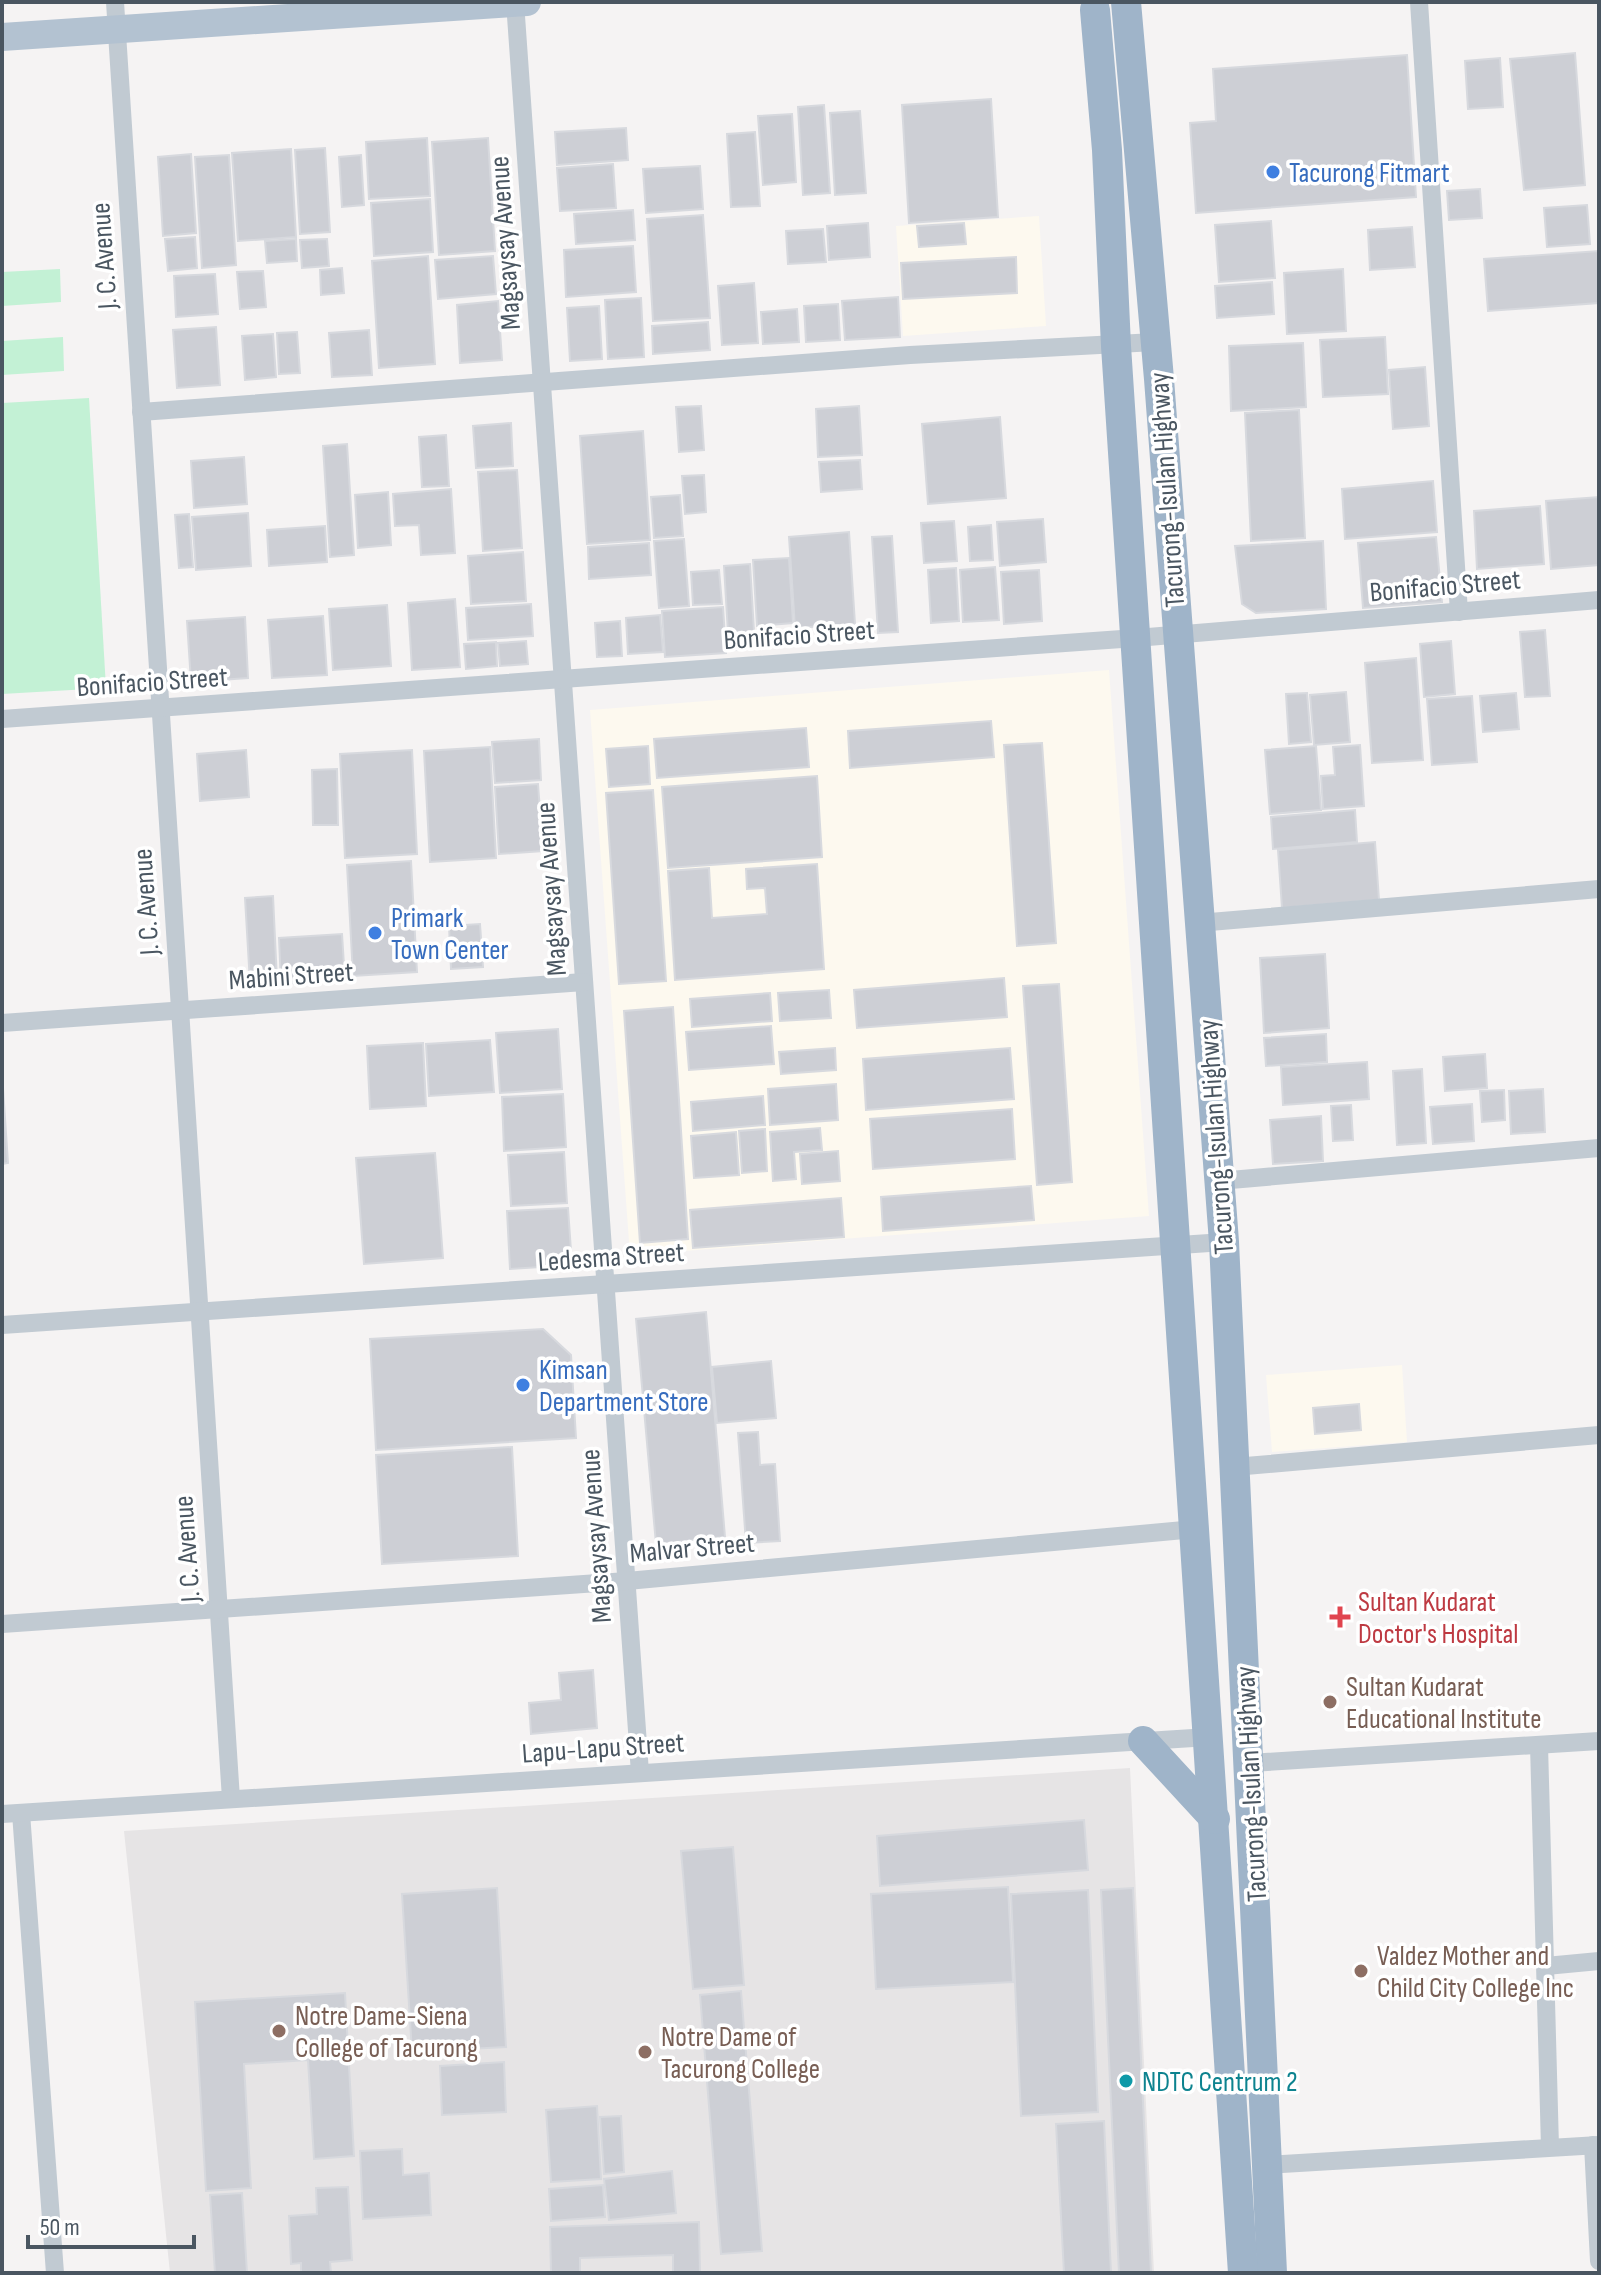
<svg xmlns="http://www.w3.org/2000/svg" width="1601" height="2275" viewBox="0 0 1601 2275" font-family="'Sofia Sans Condensed',sans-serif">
  <rect width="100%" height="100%" fill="#f5f3f3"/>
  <!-- commercial -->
  <g fill="#fdf9ef">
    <path d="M1039,216L1046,326L903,336L896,226Z"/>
    <path d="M1109,670L1149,1216L630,1255L590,710Z"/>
    <path d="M1402,1365L1407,1442L1272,1452L1266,1375Z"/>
  </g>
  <!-- education -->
  <path fill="#e6e4e5" d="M1130,1768L1154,2273H170L124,1831Z"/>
  <!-- green -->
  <g fill="#c3f1d5">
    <path d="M60,269L61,302L2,306V272Z"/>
    <path d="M63,337L64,371L2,375V341Z"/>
    <path d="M89,398L106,688L2,694V403Z"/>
  </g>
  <!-- building -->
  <g fill="#cdcfd5" stroke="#d7d9de" stroke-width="2">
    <path d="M1575,53L1585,185L1524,190L1510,59Z"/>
    <path d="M1407,55L1416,197L1196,213L1190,123L1216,121L1213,69Z"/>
    <path d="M1500,58L1503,107L1468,109L1465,61Z"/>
    <path d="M991,99L998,217L909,223L902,105Z"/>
    <path d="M824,105L830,193L803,195L798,107Z"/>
    <path d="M860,111L866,193L835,195L830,113Z"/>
    <path d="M792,114L796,182L763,185L758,116Z"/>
    <path d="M626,128L628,160L557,165L555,132Z"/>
    <path d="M755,132L760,206L731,207L727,134Z"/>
    <path d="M427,138L430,196L369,199L366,142Z"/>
    <path d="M488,138L495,251L439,255L432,142Z"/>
    <path d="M325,148L330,232L300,234L295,150Z"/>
    <path d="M291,149L296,237L238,241L232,153Z"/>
    <path d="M191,154L196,233L163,236L158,157Z"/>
    <path d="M229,155L236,265L202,268L195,157Z"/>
    <path d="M361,155L364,205L342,207L339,157Z"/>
    <path d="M613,164L616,208L560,211L557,168Z"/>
    <path d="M700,166L703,209L646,213L643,169Z"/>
    <path d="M1480,189L1482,218L1449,220L1447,191Z"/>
    <path d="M430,199L433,252L374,256L371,203Z"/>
    <path d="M1587,205L1590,244L1547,247L1544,208Z"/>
    <path d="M633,210L635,240L576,244L574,214Z"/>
    <path d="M703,215L710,318L653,321L647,219Z"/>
    <path d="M1271,221L1275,278L1219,282L1215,225Z"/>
    <path d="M868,223L870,257L829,260L827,226Z"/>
    <path d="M964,223L966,244L919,247L917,226Z"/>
    <path d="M1412,227L1415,267L1370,270L1368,230Z"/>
    <path d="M823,229L826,262L788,264L786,231Z"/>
    <path d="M195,237L197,268L168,271L165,239Z"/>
    <path d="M296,239L297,261L267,263L265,241Z"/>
    <path d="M327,239L329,266L302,268L300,240Z"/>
    <path d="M633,246L636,292L566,297L564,250Z"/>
    <path d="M1599,251V303L1488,311L1484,259Z"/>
    <path d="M428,256L435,364L379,368L372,261Z"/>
    <path d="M493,256L496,294L438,299L435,260Z"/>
    <path d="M1016,257L1017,293L903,299L901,263Z"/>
    <path d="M342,268L344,293L321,295L320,270Z"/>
    <path d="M1343,269L1346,331L1287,334L1284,273Z"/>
    <path d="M263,271L266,307L240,309L237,272Z"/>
    <path d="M215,274L218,314L176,317L174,276Z"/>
    <path d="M1272,282L1274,314L1217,318L1215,286Z"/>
    <path d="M754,283L758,343L722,345L718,286Z"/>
    <path d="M898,297L900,337L845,340L842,301Z"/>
    <path d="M641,298L644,357L608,359L605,300Z"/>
    <path d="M498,301L502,360L460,363L457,305Z"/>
    <path d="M838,304L840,340L806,342L804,306Z"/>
    <path d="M599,306L602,359L570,361L567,308Z"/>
    <path d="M797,309L799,342L763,344L761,312Z"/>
    <path d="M708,322L710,350L653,354L652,326Z"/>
    <path d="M216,327L220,385L177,388L173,330Z"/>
    <path d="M369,330L372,375L332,377L329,333Z"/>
    <path d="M297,332L300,373L279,374L277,333Z"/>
    <path d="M273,334L276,377L245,380L242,336Z"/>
    <path d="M1385,337L1388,394L1323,397L1320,340Z"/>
    <path d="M1303,343L1306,407L1231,411L1229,346Z"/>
    <path d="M1425,367L1429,426L1393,429L1389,370Z"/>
    <path d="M701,406L704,450L679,452L676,407Z"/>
    <path d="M859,406L862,455L818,457L816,409Z"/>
    <path d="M1299,410L1305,538L1251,541L1245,413Z"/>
    <path d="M1000,417L1006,498L928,504L922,424Z"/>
    <path d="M511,423L513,466L476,468L473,426Z"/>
    <path d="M643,431L650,540L587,544L580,436Z"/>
    <path d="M446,435L449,486L422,487L419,437Z"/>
    <path d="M347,444L354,555L330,557L323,446Z"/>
    <path d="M244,457L247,504L194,508L191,461Z"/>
    <path d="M860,460L862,489L821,492L819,462Z"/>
    <path d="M517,470L522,548L483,551L478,472Z"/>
    <path d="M704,475L706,512L685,514L682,476Z"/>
    <path d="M1433,481L1437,532L1345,539L1342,489Z"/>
    <path d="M451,489L455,553L421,555L419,525L395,526L393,494Z"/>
    <path d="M388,492L391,545L358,548L355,495Z"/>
    <path d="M680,495L683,536L654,538L651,497Z"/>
    <path d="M1599,497V565L1551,569L1546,501Z"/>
    <path d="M1540,506L1544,564L1477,569L1474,511Z"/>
    <path d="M248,513L251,566L196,570L192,517Z"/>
    <path d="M189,514L193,567L179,568L175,515Z"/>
    <path d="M1043,519L1046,562L1000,566L997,522Z"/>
    <path d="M954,521L957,561L924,563L921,523Z"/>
    <path d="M991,525L993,560L970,561L968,527Z"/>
    <path d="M325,526L327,562L269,566L267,530Z"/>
    <path d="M849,532L855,624L795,628L789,537Z"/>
    <path d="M892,536L898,632L878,633L872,537Z"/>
    <path d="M1436,537L1442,602L1363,608L1358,543Z"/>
    <path d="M684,539L689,606L659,608L654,541Z"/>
    <path d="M1323,541L1326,609L1256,613L1242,604L1235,546Z"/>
    <path d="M649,543L651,575L589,579L588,547Z"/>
    <path d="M523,552L526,601L471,604L468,556Z"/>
    <path d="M789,558L793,623L757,626L753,560Z"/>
    <path d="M750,564L755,648L729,650L724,566Z"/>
    <path d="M995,567L999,620L963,622L960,570Z"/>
    <path d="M956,568L959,621L931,623L928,570Z"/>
    <path d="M719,570L722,604L693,605L691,572Z"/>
    <path d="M1039,570L1042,621L1004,624L1001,572Z"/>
    <path d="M455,599L460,667L412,670L408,603Z"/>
    <path d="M531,604L533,636L468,640L466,608Z"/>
    <path d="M387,605L391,666L333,670L329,609Z"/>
    <path d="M723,607L726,653L665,657L662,611Z"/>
    <path d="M660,615L663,652L628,654L626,618Z"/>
    <path d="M323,616L327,675L272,678L268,620Z"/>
    <path d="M245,617L248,678L191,682L187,621Z"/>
    <path d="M620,621L622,656L597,657L595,623Z"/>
    <path d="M1545,630L1550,696L1525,697L1520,632Z"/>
    <path d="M526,641L528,664L500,666L498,643Z"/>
    <path d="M1451,641L1455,694L1424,697L1420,644Z"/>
    <path d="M496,642L497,666L466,669L464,644Z"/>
    <path d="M1416,658L1423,760L1372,763L1365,663Z"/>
    <path d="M1346,692L1350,742L1314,745L1310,695Z"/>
    <path d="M1307,693L1311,742L1289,744L1286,694Z"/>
    <path d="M1516,693L1519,729L1483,732L1480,696Z"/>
    <path d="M1472,696L1477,762L1432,765L1427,699Z"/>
    <path d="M991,721L994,757L850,768L848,731Z"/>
    <path d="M806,728L809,767L657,778L654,739Z"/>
    <path d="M539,739L541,780L495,783L492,742Z"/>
    <path d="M1042,743L1056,943L1017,946L1004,745Z"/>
    <path d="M1360,745L1364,806L1323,809L1321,776L1335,775L1333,747Z"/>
    <path d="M648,746L650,784L609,787L606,749Z"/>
    <path d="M1316,746L1321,810L1270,814L1265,750Z"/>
    <path d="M490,747L496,858L430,862L424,751Z"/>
    <path d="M246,750L249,797L200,801L197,754Z"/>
    <path d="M412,750L417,854L345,858L340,754Z"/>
    <path d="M337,769L338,825H313L312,770Z"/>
    <path d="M817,776L822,857L668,868L662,787Z"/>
    <path d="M538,784L543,851L499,854L495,787Z"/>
    <path d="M653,790L666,981L619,984L606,793Z"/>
    <path d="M1355,810L1357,842L1273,849L1271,817Z"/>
    <path d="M1375,842L1379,900L1282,908L1278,850Z"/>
    <path d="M411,861L417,972L353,976L347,865Z"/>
    <path d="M817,864L824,969L675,980L668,871L709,868L712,918L767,914L765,888L747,889L746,869Z"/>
    <path d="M273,896L277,981L250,983L245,898Z"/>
    <path d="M480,924L483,967L451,969L449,926Z"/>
    <path d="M342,934L345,981L281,984L279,938Z"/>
    <path d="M1325,954L1329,1028L1264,1033L1260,958Z"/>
    <path d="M1004,978L1007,1017L857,1028L854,990Z"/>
    <path d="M1059,984L1072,1182L1037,1185L1023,986Z"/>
    <path d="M829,990L831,1018L780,1021L778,993Z"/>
    <path d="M770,993L772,1021L692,1027L690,999Z"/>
    <path d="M673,1007L688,1239L640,1243L624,1011Z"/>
    <path d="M771,1026L774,1064L689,1070L686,1032Z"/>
    <path d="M558,1029L562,1089L500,1093L496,1033Z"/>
    <path d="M1326,1034L1327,1062L1266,1066L1264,1038Z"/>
    <path d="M490,1040L494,1092L429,1096L426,1044Z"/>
    <path d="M423,1043L426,1106L370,1109L367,1046Z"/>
    <path d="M835,1048L836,1070L781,1074L779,1052Z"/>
    <path d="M1010,1048L1014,1099L866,1110L863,1059Z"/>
    <path d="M1485,1054L1487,1088L1445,1091L1443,1057Z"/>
    <path d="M1367,1062L1369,1099L1283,1105L1281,1067Z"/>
    <path d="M1422,1069L1426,1143L1397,1145L1393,1071Z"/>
    <path d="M2,1073L8,1163L2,1164Z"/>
    <path d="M836,1084L838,1120L770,1125L768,1089Z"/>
    <path d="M1543,1089L1545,1132L1511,1134L1509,1091Z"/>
    <path d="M1504,1090L1505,1120L1482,1122L1480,1091Z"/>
    <path d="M563,1094L566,1147L504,1151L502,1097Z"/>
    <path d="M763,1096L765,1125L693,1131L691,1102Z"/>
    <path d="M1472,1104L1474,1141L1433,1144L1430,1107Z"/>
    <path d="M1351,1105L1353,1140L1333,1141L1331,1106Z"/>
    <path d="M1012,1109L1015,1159L873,1169L870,1119Z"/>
    <path d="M1321,1116L1323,1161L1273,1164L1270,1120Z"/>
    <path d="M820,1128L822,1150L794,1152L796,1179L773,1181L770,1132Z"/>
    <path d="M765,1129L767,1171L742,1173L739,1131Z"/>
    <path d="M736,1132L739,1175L694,1178L691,1136Z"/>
    <path d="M838,1151L840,1181L802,1184L800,1154Z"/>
    <path d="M564,1152L567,1203L511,1206L508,1155Z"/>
    <path d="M435,1153L443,1258L364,1264L356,1158Z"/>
    <path d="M1031,1186L1034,1220L883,1231L881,1197Z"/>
    <path d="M841,1198L844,1237L693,1248L690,1210Z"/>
    <path d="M568,1208L572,1265L510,1269L507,1211Z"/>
    <path d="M706,1312L725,1537L656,1544L636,1319Z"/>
    <path d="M543,1329L571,1355L576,1438L376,1450L370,1339Z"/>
    <path d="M771,1361L776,1418L717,1423L712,1367Z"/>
    <path d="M1359,1404L1361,1430L1315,1434L1313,1408Z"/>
    <path d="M758,1432L760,1465L775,1464L780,1541L746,1543L738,1433Z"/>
    <path d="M512,1447L518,1556L382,1564L376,1455Z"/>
    <path d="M593,1670L597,1728L531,1734L529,1703L561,1700L559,1673Z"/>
    <path d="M1084,1820L1088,1870L880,1886L877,1836Z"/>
    <path d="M733,1847L744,1985L693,1989L681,1851Z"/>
    <path d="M1008,1887L1013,1982L876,1989L871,1894Z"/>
    <path d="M497,1888L506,2047L412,2052L402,1894Z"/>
    <path d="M1133,1888L1151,2273H1119L1101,1890Z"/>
    <path d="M1088,1890L1098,2112L1021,2116L1011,1894Z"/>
    <path d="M741,1991L762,2251L721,2254L700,1995Z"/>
    <path d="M345,1993L354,2156L314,2159L308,2060L244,2064L251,2188L206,2191L195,2002Z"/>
    <path d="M504,2062L506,2112L442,2115L440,2066Z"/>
    <path d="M597,2106L601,2179L551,2182L546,2110Z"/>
    <path d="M621,2116L624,2172L604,2174L600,2117Z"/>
    <path d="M1104,2121L1111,2273H1064L1056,2124Z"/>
    <path d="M402,2149L403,2175L429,2173L431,2215L363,2219L360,2151Z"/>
    <path d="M672,2171L676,2213L609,2220L604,2179Z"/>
    <path d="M603,2185L605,2217L551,2221L549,2189Z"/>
    <path d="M348,2187L352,2260L330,2262L331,2273H301V2263L291,2264L289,2216L317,2214L316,2188Z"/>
    <path d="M242,2193L247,2273H215L210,2195Z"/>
    <path d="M699,2222L700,2273H673V2255L580,2258V2273H551L550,2227Z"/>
  </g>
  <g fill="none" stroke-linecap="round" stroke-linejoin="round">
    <!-- minor -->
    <g stroke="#c1cad2" stroke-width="18">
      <path d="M115,2L231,1799"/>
      <path d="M515,2L640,1773"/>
      <path d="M1419,2L1459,612"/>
      <path d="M141,412L910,355L1155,342"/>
      <path d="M2,719L1136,638L1599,600"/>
      <path d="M1198,923L1599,889"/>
      <path d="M2,1023L584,982"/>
      <path d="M1219,1181L1599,1148"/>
      <path d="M2,1325L1224,1242"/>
      <path d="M1234,1467L1599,1435"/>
      <path d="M2,1624L627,1581L1195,1529"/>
      <path d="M1539,1745L1550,2147"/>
      <path d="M1250,1763L1599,1741"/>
      <path d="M21,1813L55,2273"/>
      <path d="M2,1814L1209,1737"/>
      <path d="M1546,1966L1599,1961"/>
      <path d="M1593,2145L1599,2261"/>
      <path d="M1266,2165L1599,2145"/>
    </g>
    <!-- primary -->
    <path stroke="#b3c2d1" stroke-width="28" d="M2,37L527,2"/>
    <!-- trunk -->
    <g stroke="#9fb4c9" stroke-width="30">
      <path d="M1126,2L1159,379L1224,1242L1272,2273"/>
      <path d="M1095,10L1107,150L1116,346L1243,2273"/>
      <path d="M1143,1741L1215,1819"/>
    </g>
  </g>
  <!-- markers -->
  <g fill="#3f7fe0" stroke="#fff" stroke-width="3">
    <circle cx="1273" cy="172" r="8"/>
    <circle cx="375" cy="933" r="8"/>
    <circle cx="523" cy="1385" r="8"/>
  </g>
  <path fill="#e0444e" stroke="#fff" stroke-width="3" d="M1336 1605h8v8h8v8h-8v8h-8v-8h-8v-8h8z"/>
  <g fill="#8d6e63" stroke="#fff" stroke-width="3">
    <circle cx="1330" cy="1702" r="8"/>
    <circle cx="1361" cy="1971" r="8"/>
    <circle cx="279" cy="2031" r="8"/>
    <circle cx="645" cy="2052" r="8"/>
  </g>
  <circle fill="#0f9aa8" stroke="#fff" stroke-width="3" cx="1126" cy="2081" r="8"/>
  <g text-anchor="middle" stroke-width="7" stroke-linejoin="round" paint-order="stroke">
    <!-- shop labels -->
    <g font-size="28" fill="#366cbe" stroke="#fff" text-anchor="start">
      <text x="1289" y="182">Tacurong Fitmart</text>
      <text x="391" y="927">Primark<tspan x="391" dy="32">Town Center</tspan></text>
      <text x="539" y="1379">Kimsan<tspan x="539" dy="32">Department Store</tspan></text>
    </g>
    <!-- street labels -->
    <g font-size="28" fill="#4a5661" stroke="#fff">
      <text transform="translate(504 243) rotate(-94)" y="10">Magsaysay Avenue</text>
      <text transform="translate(103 256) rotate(-94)" y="10">J. C. Avenue</text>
      <text transform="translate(1166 490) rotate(-94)" y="10">Tacurong-Isulan Highway</text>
      <text transform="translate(1445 585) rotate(-5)" y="10">Bonifacio Street</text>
      <text transform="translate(799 634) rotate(-4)" y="10">Bonifacio Street</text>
      <text transform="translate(152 681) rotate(-4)" y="10">Bonifacio Street</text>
      <text transform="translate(550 889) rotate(-94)" y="10">Magsaysay Avenue</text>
      <text transform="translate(145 902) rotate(-94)" y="10">J. C. Avenue</text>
      <text transform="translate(291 975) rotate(-4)" y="10">Mabini Street</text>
      <text transform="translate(1215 1137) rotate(-94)" y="10">Tacurong-Isulan Highway</text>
      <text transform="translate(611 1256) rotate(-4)" y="10">Ledesma Street</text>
      <text transform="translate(595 1536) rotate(-94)" y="10">Magsaysay Avenue</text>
      <text transform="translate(692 1547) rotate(-5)" y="10">Malvar Street</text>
      <text transform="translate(186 1549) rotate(-94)" y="10">J. C. Avenue</text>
      <text transform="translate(603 1747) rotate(-4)" y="10">Lapu-Lapu Street</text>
      <text transform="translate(1250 1784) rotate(-93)" y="10">Tacurong-Isulan Highway</text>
    </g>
    <!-- health labels -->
    <g font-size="28" fill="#be3a42" stroke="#fff" text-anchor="start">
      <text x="1358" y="1611">Sultan Kudarat<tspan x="1358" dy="32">Doctor's Hospital</tspan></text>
    </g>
    <!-- education labels -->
    <g font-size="28" fill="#785e54" stroke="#fff" text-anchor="start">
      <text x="1346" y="1696">Sultan Kudarat<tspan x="1346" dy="32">Educational Institute</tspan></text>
      <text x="1377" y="1965">Valdez Mother and<tspan x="1377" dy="32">Child City College Inc</tspan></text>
      <text x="295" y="2025">Notre Dame-Siena<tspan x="295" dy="32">College of Tacurong</tspan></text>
      <text x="661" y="2046">Notre Dame of<tspan x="661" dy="32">Tacurong College</tspan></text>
    </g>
    <!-- culture labels -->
    <g font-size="28" fill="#0d838f" stroke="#fff" text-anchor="start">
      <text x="1142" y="2091">NDTC Centrum 2</text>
    </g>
  </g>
  <!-- border -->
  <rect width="1601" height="2275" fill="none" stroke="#4a5661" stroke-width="8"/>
  <!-- scale -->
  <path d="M28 2235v12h166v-12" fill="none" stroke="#4a5661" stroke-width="4"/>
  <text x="40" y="2235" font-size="24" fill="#4a5661" stroke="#ffffff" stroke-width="6" paint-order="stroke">50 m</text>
</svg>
